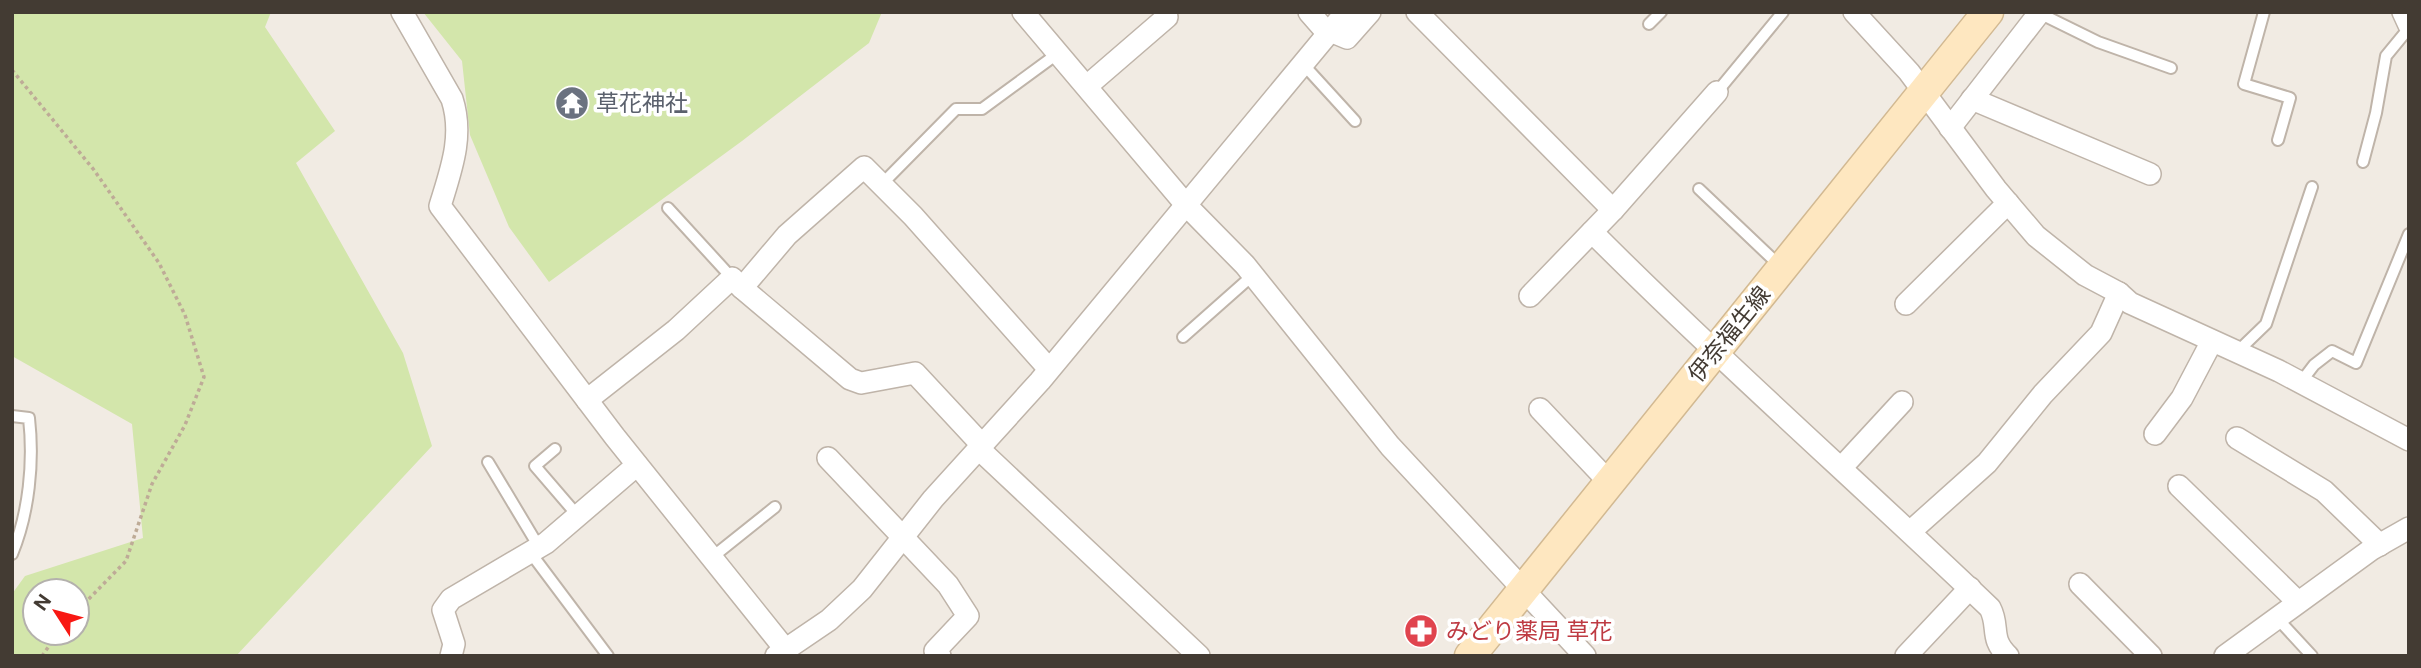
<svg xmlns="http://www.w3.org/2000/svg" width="2421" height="668" viewBox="0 0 2421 668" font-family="'Public Sans','Noto Sans JP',sans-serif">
  <rect width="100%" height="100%" fill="#f1ebe3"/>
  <!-- green -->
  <g fill="#d3e6ab" fill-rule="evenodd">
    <path d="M12,12H271L265,27L335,131L296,163L403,353L432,446L236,656H12V594L25,576L143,538L132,424L12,356ZM35,591H77V633H35Z"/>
    <path d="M423,12H882L869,43L742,141L549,282L509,227L470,135L462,61Z"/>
  </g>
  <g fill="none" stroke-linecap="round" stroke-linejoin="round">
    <!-- lane casing -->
    <g stroke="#bfb4a9" stroke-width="14">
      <g id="lane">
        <path d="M2264,12L2244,84L2290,98L2278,140"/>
        <path d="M2039,13L2098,42L2171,68"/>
        <path d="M1649,24L1661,12"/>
        <path d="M1303,64L1355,121"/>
        <path d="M1717,92L1783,12"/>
        <path d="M2363,162L2376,113L2386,56L2409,28"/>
        <path d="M882,184L956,109H982L1057,54"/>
        <path d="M1699,189L1780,266"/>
        <path d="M668,208L732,278"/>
        <path d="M1183,337L1253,275"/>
        <path d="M2237,352L2266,324L2312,187"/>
        <path d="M2301,382L2314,365L2332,351L2356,363L2409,234"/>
        <path d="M12,416L29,418C34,462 29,513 12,554"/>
        <path d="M555,449L535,466L578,516"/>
        <path d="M488,462L539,547"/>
        <path d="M530,552L608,656"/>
        <path d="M710,559L775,507"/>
        <path d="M2277,618L2312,656"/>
      </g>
    </g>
    <!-- street casing -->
    <g stroke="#bfb4a9" stroke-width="24">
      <g id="street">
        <path d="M402,12L452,99C464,136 451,170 440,206L615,437L785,649"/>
        <path d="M1023,12L1187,206L1245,265L1390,446L1585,656"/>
        <path d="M1309,12L1323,28L1347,38L1370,12"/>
        <path d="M1417,12L1613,210"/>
        <path d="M1854,12L1909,72L1996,189L2036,236L2085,275L2119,293L2130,303L2279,371L2409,440"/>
        <path d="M2403,12L2409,25"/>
        <path d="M1087,86L1167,17"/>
        <path d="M1972,99L2150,174"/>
        <path d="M1950,128L2040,12"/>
        <path d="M1592,232C1721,361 1858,482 1990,608C2000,627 1989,638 2008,656"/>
        <path d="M742,288L850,379L861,383L915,373L982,445"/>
        <path d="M1530,296L1613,210L1717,92"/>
        <path d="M1906,304L2008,203"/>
        <path d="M587,400L676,330L732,278L742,288L787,235L864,167L913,216L1049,369"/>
        <path d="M1540,409L1610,483"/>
        <path d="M2155,434L2182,398L2212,341"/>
        <path d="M2237,438L2324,491L2380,545"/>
        <path d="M979,449L1199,656"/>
        <path d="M828,458L948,585L968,616L935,651L940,656"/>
        <path d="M1842,467L1902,402"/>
        <path d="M2179,486L2298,602"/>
        <path d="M1911,531L1987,463L2043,394L2101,333L2119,293"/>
        <path d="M2080,584L2151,656"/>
        <path d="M451,656L454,644L443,610L451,599L546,543L637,465"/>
        <path d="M776,656L829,620L862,589L933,499L1040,381L1346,12"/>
        <path d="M1906,656L1970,588"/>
        <path d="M2225,656L2372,549L2409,528"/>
      </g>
    </g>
    <!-- secondary casing -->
    <g stroke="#d2b992" stroke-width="33">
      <path id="secondary" d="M1470,656L1988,12"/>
    </g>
    <!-- path -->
    <g stroke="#beab97" stroke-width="3.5" stroke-dasharray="3.5 3.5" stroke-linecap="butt">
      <path d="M12,70L94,170L159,263L185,315L204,377L185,425L152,484L126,561L77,611"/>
      <path d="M42,656L58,633"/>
    </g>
    <!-- lane -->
    <use href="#lane" stroke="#fff" stroke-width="10"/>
    <!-- street -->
    <use href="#street" stroke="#fff" stroke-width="21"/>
    <!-- secondary -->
    <use href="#secondary" stroke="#fee7c0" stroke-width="30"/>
  </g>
  <!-- icons -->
  <defs>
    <g id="temple-disc" transform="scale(1.75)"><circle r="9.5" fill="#6b7280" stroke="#fff"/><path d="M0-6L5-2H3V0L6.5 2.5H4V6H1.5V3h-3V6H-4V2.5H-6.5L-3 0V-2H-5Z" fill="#fff"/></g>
    <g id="pharmacy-disc" transform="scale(1.75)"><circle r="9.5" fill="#e0444e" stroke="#fff"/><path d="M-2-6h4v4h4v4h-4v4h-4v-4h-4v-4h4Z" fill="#fff"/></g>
  </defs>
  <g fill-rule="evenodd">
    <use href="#temple-disc" x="572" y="103"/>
    <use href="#pharmacy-disc" x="1421" y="631"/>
  </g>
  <g text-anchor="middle" stroke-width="7" stroke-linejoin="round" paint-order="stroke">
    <!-- worship labels -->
    <g font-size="23" fill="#5b616d" stroke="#fff" text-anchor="start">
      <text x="596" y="111">草花神社</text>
    </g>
    <!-- street labels -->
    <g font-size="23" fill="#433b33" stroke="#fff">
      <text transform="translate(1729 334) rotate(-51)" y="8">伊奈福生線</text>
    </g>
    <!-- health labels -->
    <g font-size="23" fill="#be3a42" stroke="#fff" text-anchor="start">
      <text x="1446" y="639">みどり薬局 草花</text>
    </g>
  </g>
  <!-- border -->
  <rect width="2421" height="668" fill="none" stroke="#433b33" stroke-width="28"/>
  <!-- north arrow -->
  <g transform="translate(56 612) rotate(306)"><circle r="33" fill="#ffffff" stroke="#b4b1ad" stroke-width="2"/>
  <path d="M0-5L12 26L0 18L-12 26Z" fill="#f81813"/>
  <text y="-10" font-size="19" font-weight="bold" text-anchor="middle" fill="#433b33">N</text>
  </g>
</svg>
